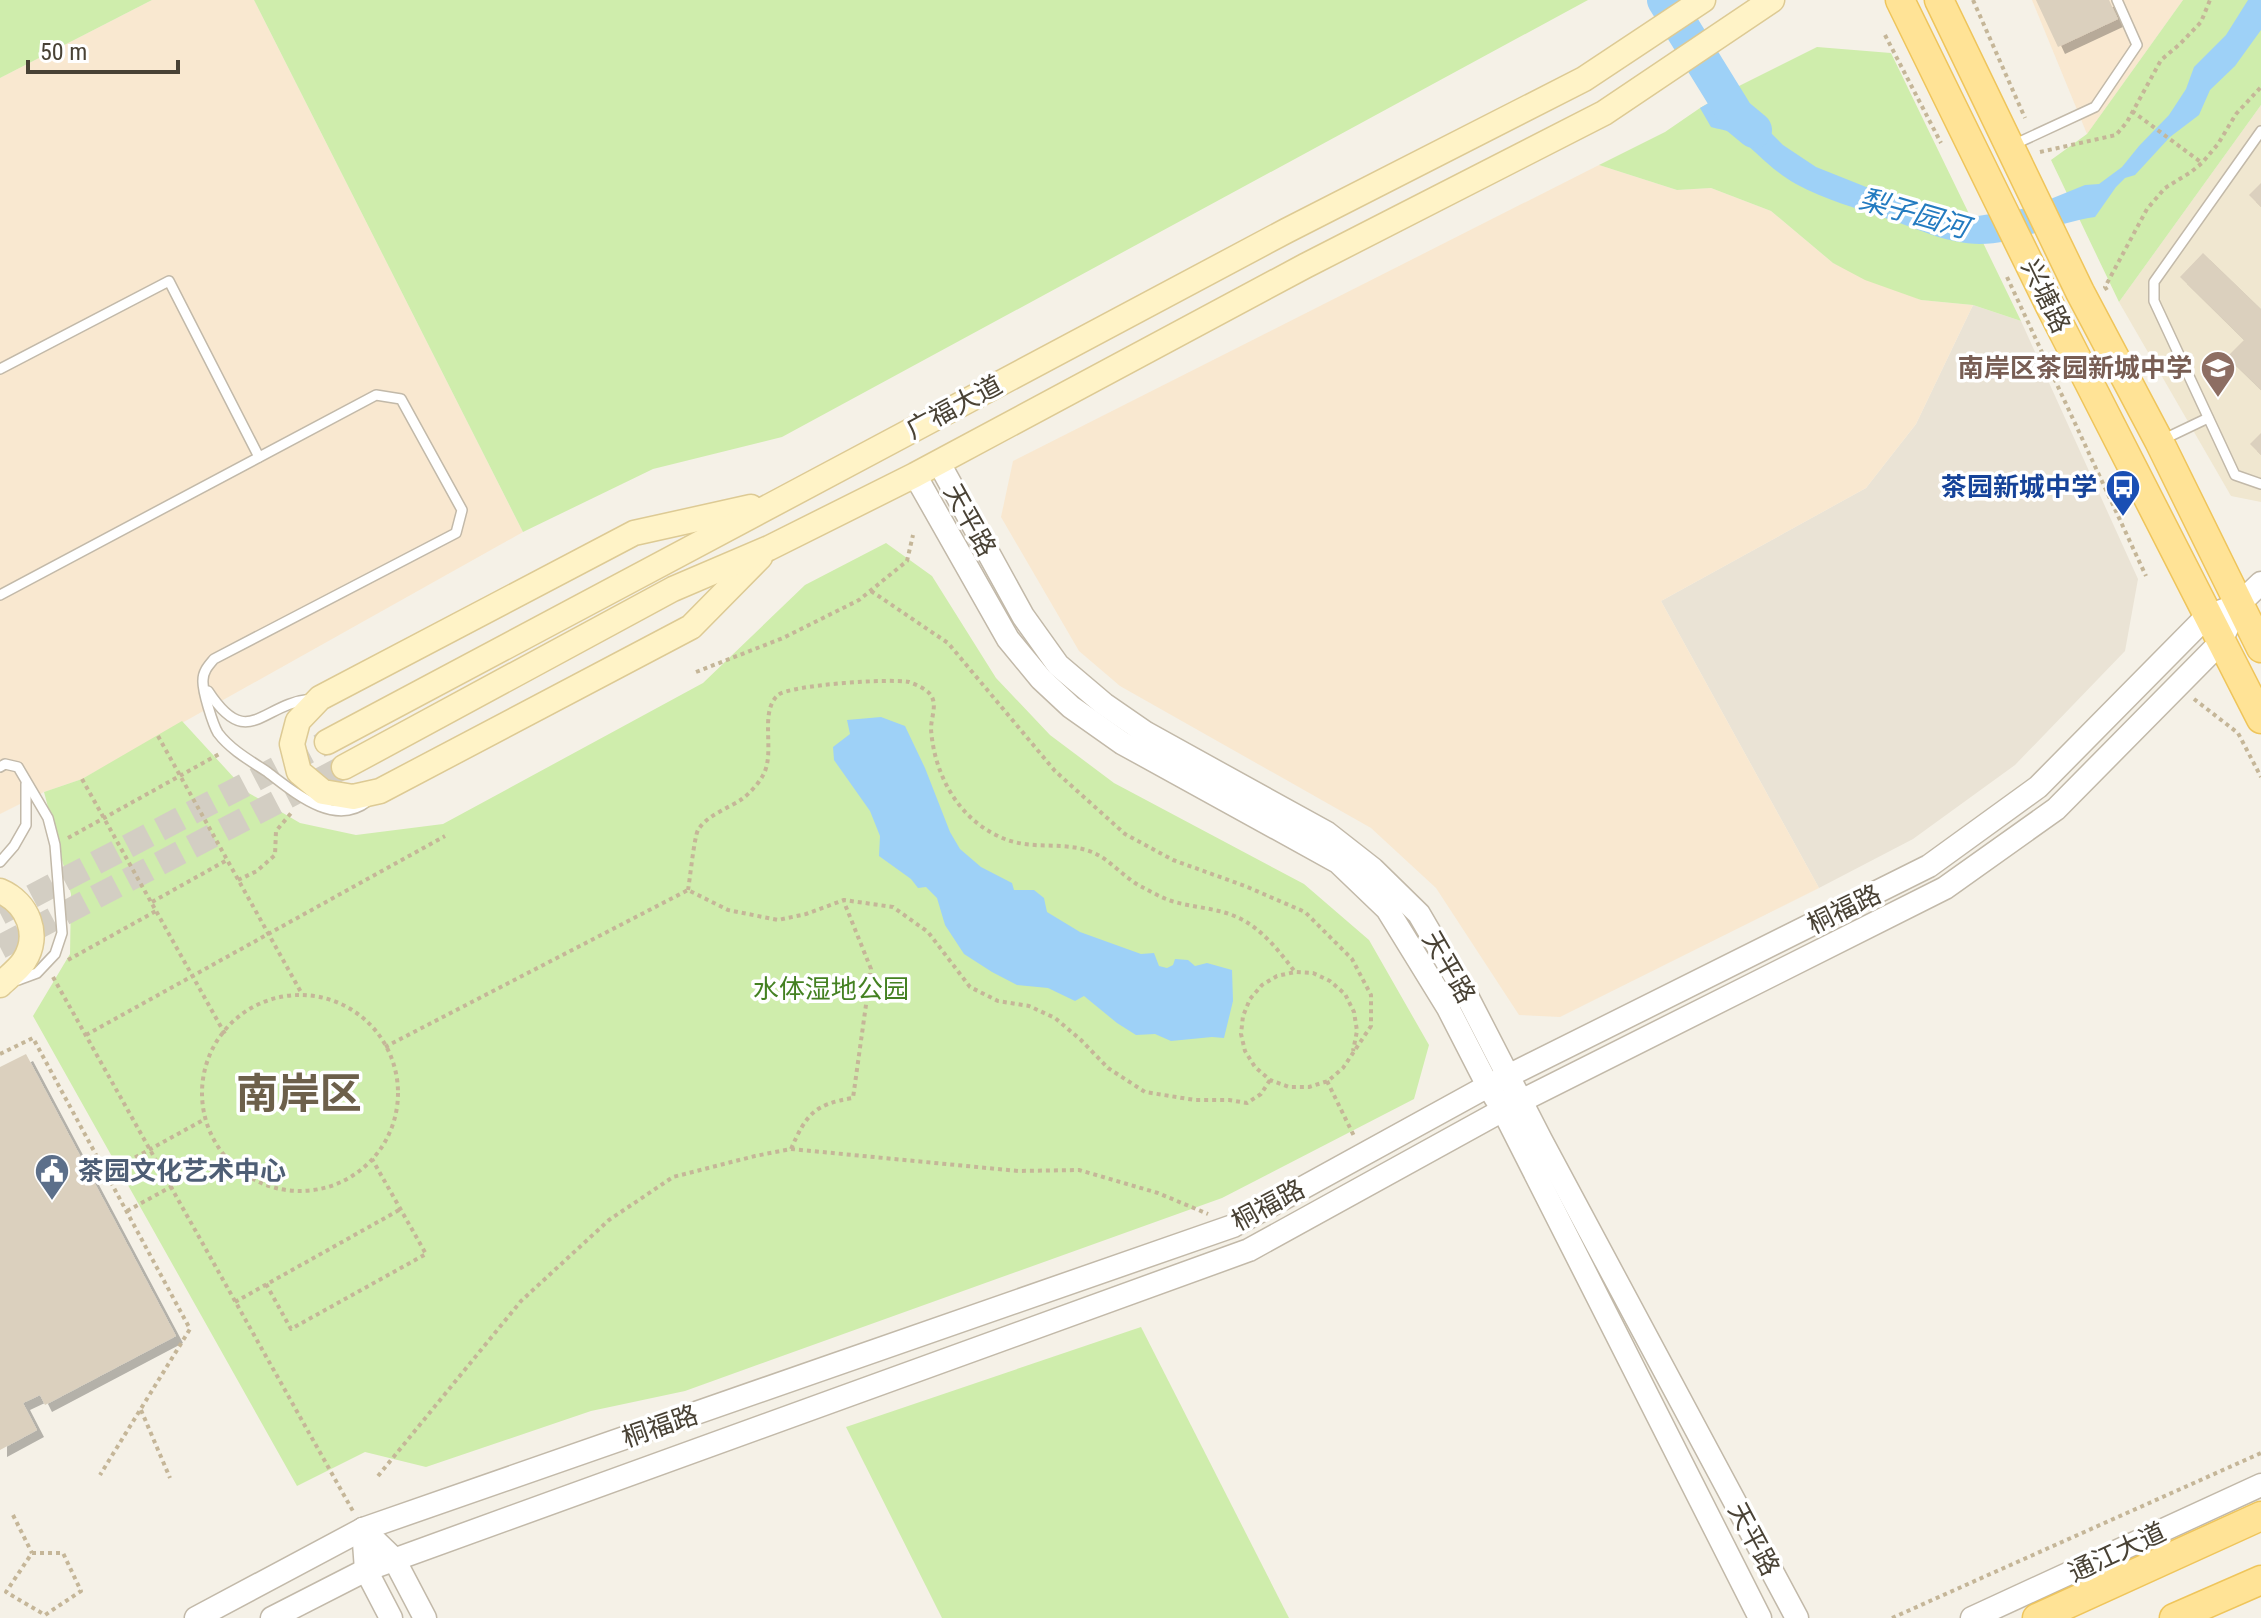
<svg xmlns="http://www.w3.org/2000/svg" width="2261" height="1618" viewBox="0 0 2261 1618" font-family="'Roboto Condensed','Noto Sans SC',sans-serif">
  <defs>
    <filter id="shadow"><feDropShadow dx="7" dy="7" stdDeviation="0" flood-color="#0004"/></filter>
  </defs>
  <rect width="100%" height="100%" fill="#f5f1e7"/>
  <!-- residential -->
  <path fill="#eae3d5" d="M1973,305L2021,321L2138,579L2125,651L2015,765L1913,839L1819,888L1661,601L1866,488L1916,424Z"/>
  <!-- commercial -->
  <g fill="#f9e8d0">
    <path d="M152,0H254L523,532L82,779L44,792L0,814V78Z"/>
    <path d="M2032,0H2183L2087,134Z"/>
    <path d="M1599,165L1677,190L1711,188L1771,211L1833,263L1921,300L1973,305L1916,424L1866,488L1661,601L1819,888L1560,1017L1519,1015L1436,888L1371,828L1120,686L1079,651L1001,517L1013,461Z"/>
  </g>
  <!-- education -->
  <path fill="#f0e7d0" d="M2261,105V502L2231,496L2119,302Z"/>
  <!-- green -->
  <g fill="#cfedac">
    <path d="M0,0H152L0,78Z"/>
    <path d="M254,0H1588L782,437L653,469L523,532Z"/>
    <path d="M2183,0H2261V105L2119,302L2051,160L2087,134Z"/>
    <path d="M1817,47L1891,53L2021,321L1973,305L1921,300L1865,280L1833,263L1771,211L1711,188L1677,190L1599,165L1665,132L1700,108L1733,89Z"/>
    <path d="M886,543L932,576L996,678L1050,735L1114,783L1304,884L1369,940L1429,1045L1414,1099L1222,1198L685,1391L591,1411L426,1467L365,1452L297,1486L33,1016L70,954L71,894L44,792L82,779L182,721L247,792L300,823L356,835L443,824L703,683L805,585Z"/>
    <path d="M1141,1327L1289,1618H942L846,1427Z"/>
  </g>
  <!-- water -->
  <g fill="#9ed1f7">
    <path d="M2248,0H2261V30L2235,66L2210,90L2199,115L2170,137L2135,175L2125,178L2116,187L2095,217C2065,221 2037,234 2007,241C1959,251 1931,233 1888,219C1856,208 1826,200 1796,184C1772,171 1755,150 1734,134C1727,130 1718,129 1711,127L1700,108L1733,89L1735,98L1740,99L1744,109L1754,116L1783,145L1816,167L1939,216L1959,219L2028,208L2085,185L2099,184L2122,167L2139,146L2169,115L2186,89L2194,67L2226,35Z"/>
    <path d="M881,717L905,726L925,768L950,832L960,849L981,867L1012,883L1014,890H1034L1044,898L1047,912L1080,932L1141,954L1154,953L1159,966L1167,968L1173,965L1175,959L1188,960L1195,966L1207,963L1232,970L1233,1001L1224,1038L1212,1037L1171,1041L1155,1034L1136,1035L1117,1023L1084,996L1075,1001L1048,988L1017,985L992,972L964,954L945,925L937,898L926,887L918,888L911,879L879,856L880,836L870,811L834,760L833,747L850,734L847,720Z"/>
  </g>
  <g fill="none" stroke-linecap="round" stroke-linejoin="round">
    <!-- river -->
    <path stroke="#9ed1f7" stroke-width="36" d="M1665,0L1736,115L1754,130"/>
  </g>
  <!-- building -->
  <g fill="#dbd0be" filter="url(#shadow)">
    <path d="M2036,0H2109L2118,19L2058,47Z"/>
    <path d="M2261,183V207L2249,195Z"/>
    <path d="M2203,253L2261,309V390L2227,357L2244,340L2180,277Z"/>
    <path d="M2261,433V455L2250,444Z"/>
    <path d="M26,1054L176,1336L45,1405L40,1395L23,1403L37,1430L0,1450V1067Z"/>
  </g>
  <g fill="none" stroke-linecap="round" stroke-linejoin="round">
    <!-- secondary-tunnel -->
    <g stroke="#d3cec3" stroke-width="24" stroke-dasharray="24 12" stroke-linecap="butt">
      <path d="M0,913L327,742"/>
      <path d="M0,947L344,767"/>
    </g>
    <!-- service casing -->
    <g stroke="#c2b9a9" stroke-width="12">
      <g id="service">
        <path d="M2261,131L2154,282V301L2235,475L2261,484"/>
        <path d="M2013,145L2095,107L2137,45L2117,0"/>
        <path d="M0,369L169,281L259,457"/>
        <path d="M2162,440L2208,418"/>
        <path d="M0,595L376,395L401,399L462,510L456,533L214,659C209,665 203,671 203,680C202,690 213,725 218,733C230,749 249,760 266,771C294,792 334,828 368,801"/>
        <path d="M208,691C248,752 261,704 311,699"/>
        <path d="M0,767L5,764L18,767L48,818L55,845L62,933L55,954L37,973L18,980"/>
        <path d="M0,862L14,846L26,825V784"/>
      </g>
    </g>
    <!-- tertiary casing -->
    <g stroke="#c2b9a9" stroke-width="25">
      <g id="tertiary">
        <path d="M939,463L1023,616L1058,665L1104,704L1146,733L1327,833L1373,869L1419,914L1468,998L1541,1140L1797,1618"/>
        <path d="M915,475L1008,639L1041,679L1071,707L1122,743L1338,862L1387,909L1448,1008L1488,1086L1503,1110L1760,1618"/>
        <path d="M363,1529L394,1559L425,1618"/>
        <path d="M363,1529L366,1570L391,1618"/>
        <path d="M196,1618L363,1529L1233,1226L1488,1086L1929,866L2038,787L2207,616L2238,605"/>
        <path d="M272,1618L366,1570L1249,1250L1503,1110L1945,888L2056,809L2220,643L2238,605L2261,583"/>
        <path d="M1972,1618L2261,1485"/>
      </g>
    </g>
    <!-- secondary casing -->
    <g stroke="#ddca94" stroke-width="27">
      <g id="secondary">
        <path d="M751,507L634,533L320,698L298,721L292,744L299,772L323,792L353,797L380,791L691,627L760,557"/>
        <path d="M327,742L1286,231L1584,79L1703,0"/>
        <path d="M344,767L673,589L769,548L915,475L1305,266L1604,113L1772,0"/>
        <path d="M0,891C28,903 41,935 24,961C18,970 7,978 0,985"/>
      </g>
    </g>
    <!-- primary casing -->
    <g stroke="#efc55b" stroke-width="31">
      <g id="primary">
        <path d="M1900,0L2050,306L2261,719"/>
        <path d="M1939,0L2080,292L2159,441L2261,648"/>
        <path d="M2037,1618L2261,1516"/>
        <path d="M2174,1618L2261,1580"/>
      </g>
    </g>
    <!-- path -->
    <g stroke="#c5b698" stroke-width="4" stroke-dasharray="4 4" stroke-linecap="butt">
      <path d="M1973,0L2025,118"/>
      <path d="M1885,35L1941,143"/>
      <path d="M2132,111L2202,163"/>
      <path d="M2040,152L2116,135L2127,122L2161,60L2180,44L2201,22L2210,0"/>
      <path d="M2007,277L2146,576"/>
      <path d="M2107,290L2105,287L2147,209L2165,188L2191,172L2202,163L2218,144L2236,114L2261,87"/>
      <path d="M871,591L948,643L1055,771L1125,834L1173,860L1245,886L1305,912L1352,959L1371,995V1026L1343,1068L1328,1081L1309,1087H1289L1270,1080L1255,1067L1245,1051L1241,1034L1243,1016L1250,999L1262,985L1277,976L1295,972L1313,973L1330,981L1345,994L1354,1012L1357,1031L1353,1051"/>
      <path d="M696,672L783,638L859,600L907,561L913,535"/>
      <path d="M2194,699L2238,733L2261,777"/>
      <path d="M158,736L302,994"/>
      <path d="M82,779L225,1034"/>
      <path d="M68,838L221,753"/>
      <path d="M238,880L257,871L275,855L276,831L292,812"/>
      <path d="M688,890C690,879 694,838 698,830C707,815 729,808 742,799C749,794 758,784 762,777C777,754 758,713 778,695C789,685 892,678 909,682C915,684 926,689 930,694C938,704 931,717 931,729C934,773 957,817 998,836C1030,852 1061,840 1092,852C1111,860 1124,878 1142,887C1152,892 1163,899 1175,902C1196,908 1218,908 1239,918C1262,929 1280,952 1295,972"/>
      <path d="M152,902L227,860"/>
      <path d="M68,960L156,911"/>
      <path d="M53,977L354,1513"/>
      <circle cx="300" cy="1093" r="98"/>
      <path d="M86,1035L445,836"/>
      <path d="M385,1047L688,890L728,910L778,920L806,914L844,900L893,907L928,932L970,987L998,1001L1029,1006L1055,1018L1081,1040L1108,1068L1145,1092L1195,1100H1229L1247,1103L1261,1094L1270,1080"/>
      <path d="M0,1054L33,1038L190,1329L100,1475"/>
      <path d="M1327,1081L1354,1136"/>
      <path d="M791,1149C806,1115 814,1104 853,1098L871,969L844,902"/>
      <path d="M107,1173L205,1119"/>
      <path d="M127,1211L227,1156"/>
      <path d="M266,1284L291,1329L426,1254L372,1159"/>
      <path d="M235,1302L401,1209"/>
      <path d="M141,1410L170,1478"/>
      <path d="M378,1476L521,1301L609,1220L673,1177L755,1156L791,1149L1018,1171L1079,1170L1158,1193L1208,1214"/>
      <path d="M13,1515L32,1553"/>
      <path d="M32,1553H63L81,1591L45,1615L6,1592Z"/>
      <path d="M1892,1618L2261,1453"/>
    </g>
    <!-- service -->
    <use href="#service" stroke="#fff" stroke-width="9"/>
    <!-- tertiary -->
    <use href="#tertiary" stroke="#fff" stroke-width="22"/>
    <!-- secondary -->
    <use href="#secondary" stroke="#fff3c7" stroke-width="24"/>
    <!-- primary -->
    <use href="#primary" stroke="#ffe396" stroke-width="28"/>
  </g>
  <!-- icons -->
  <defs>
    <g id="school-pin" transform="scale(1.8)"><path d="M0 17L-7.5 6A9.5 9.5 0 1 1 7.5 6Z" fill="#8d6e63" stroke="#fff"/><path d="M0-5L7-2L0 1L-7-2ZM-4 1L0 2.5L4 1V4Q0 6-4 4Z" fill="#fff"/></g>
    <g id="bus-pin" transform="scale(1.8)"><path d="M0 17L-7.5 6A9.5 9.5 0 1 1 7.5 6Z" fill="#1a4fb4" stroke="#fff"/><path d="M-5-6H5V4H4V6H2V4H-2V6H-4V4H-5ZM-3.5-4V0h7V-4ZM-3.5 1.2v1.5H-2V1.2ZM2 1.2v1.5H3.5V1.2Z" fill="#fff"/></g>
    <g id="civic-pin" transform="scale(1.8)"><path d="M0 17L-7.5 6A9.5 9.5 0 1 1 7.5 6Z" fill="#5c6f8a" stroke="#fff"/><path d="M-.6-6.5H3V-4.5H.6V-3L4-1V1h2V6H-6V1h2V-1L-.6-3ZM-1.2 2.5V6h2.4V2.5Z" fill="#fff"/></g>
  </defs>
  <g fill-rule="evenodd">
    <use href="#school-pin" x="2218" y="368"/>
    <use href="#bus-pin" x="2123" y="487"/>
    <use href="#civic-pin" x="52" y="1171"/>
  </g>
  <g text-anchor="middle" stroke-width="7" stroke-linejoin="round" paint-order="stroke">
    <!-- street labels -->
    <g font-size="26" fill="#494235" stroke="#fff">
      <text transform="translate(2046 296) rotate(64)" y="9">兴塘路</text>
      <text transform="translate(954 407) rotate(-28)" y="9">广福大道</text>
      <text transform="translate(970 520) rotate(61)" y="9">天平路</text>
      <text transform="translate(1844 909) rotate(-26)" y="9">桐福路</text>
      <text transform="translate(1449 967) rotate(60)" y="9">天平路</text>
      <text transform="translate(1268 1205) rotate(-28)" y="9">桐福路</text>
      <text transform="translate(660 1426) rotate(-19)" y="9">桐福路</text>
      <text transform="translate(1754 1539) rotate(62)" y="9">天平路</text>
      <text transform="translate(2117 1552) rotate(-25)" y="9">通江大道</text>
    </g>
    <!-- education labels -->
    <g font-size="26" font-weight="bold" fill="#785e54" stroke="#fff" text-anchor="end">
      <text x="2192" y="377">南岸区茶园新城中学</text>
    </g>
    <!-- transit labels -->
    <g font-size="26" font-weight="bold" fill="#164399" stroke="#fff" text-anchor="end">
      <text x="2097" y="496">茶园新城中学</text>
    </g>
    <!-- park labels -->
    <g font-size="26" fill="#448122" stroke="#fff">
      <text x="831" y="998">水体湿地公园</text>
    </g>
    <!-- service labels -->
    <g font-size="26" font-weight="bold" fill="#4e5e75" stroke="#fff" text-anchor="start">
      <text x="78" y="1180">茶园文化艺术中心</text>
    </g>
    <!-- water labels -->
    <g font-size="28" font-style="italic" fill="#237bc0" stroke="#fff">
      <text transform="translate(1914 213) rotate(16)" y="10">梨子园河</text>
    </g>
    <!-- town labels -->
    <g font-size="42" font-weight="bold" fill="#6d604b" stroke="#fff">
      <text x="299" y="1108">南岸区</text>
    </g>
  </g>
  <!-- scale -->
  <path d="M28 60v12h150v-12" fill="none" stroke="#494235" stroke-width="4"/>
  <text x="40" y="60" font-size="24" fill="#494235" stroke="#ffffff" stroke-width="6" paint-order="stroke">50 m</text>
</svg>
